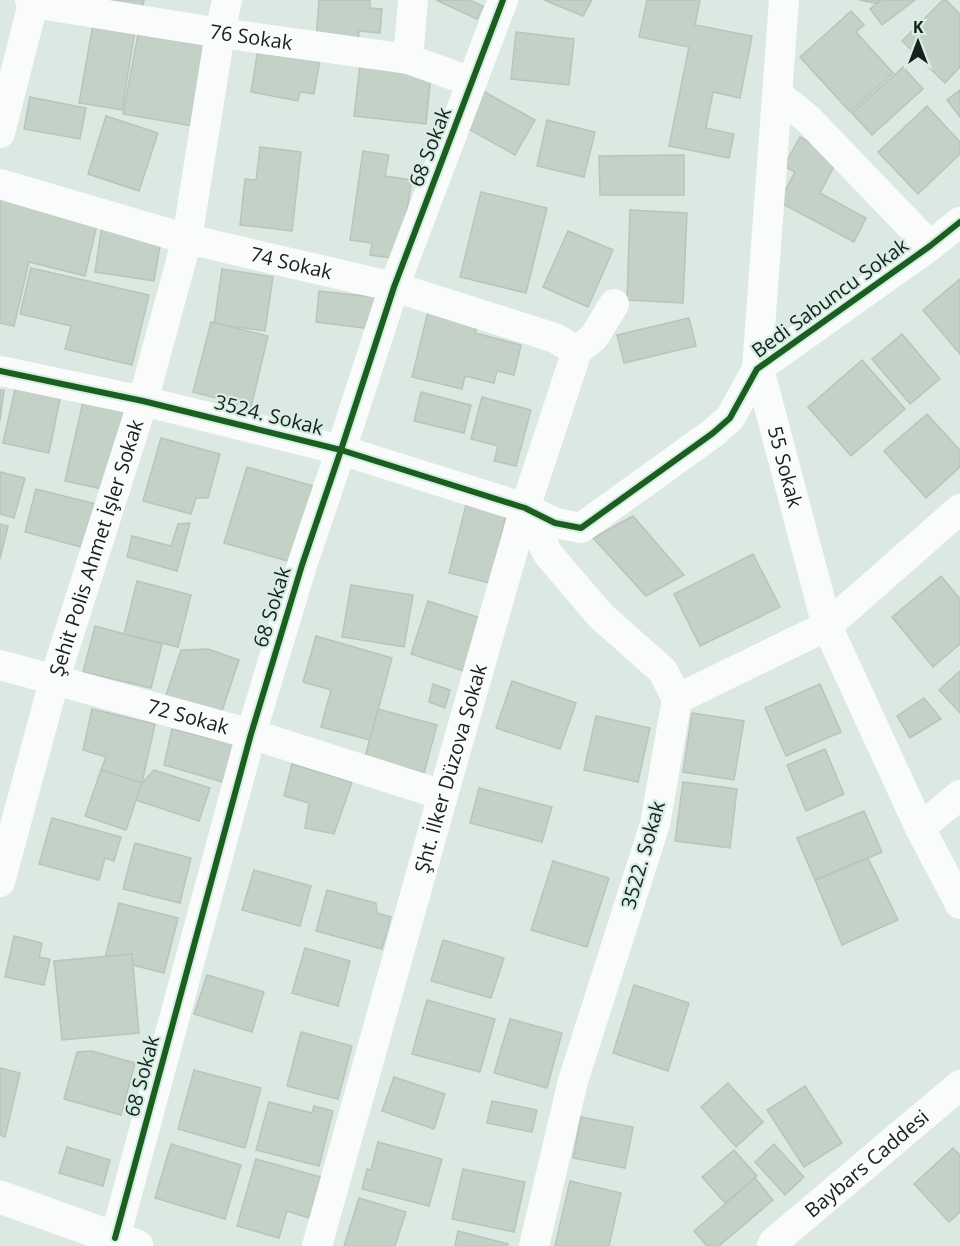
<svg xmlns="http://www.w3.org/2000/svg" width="960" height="1246" viewBox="0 0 960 1246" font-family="'Open Sans',sans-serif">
  <rect width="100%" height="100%" fill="#dce8e2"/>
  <!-- building -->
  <g fill="#c3d1c6" stroke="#bac3bd" stroke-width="1.5">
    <path d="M89,0H144L142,10Z"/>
    <path d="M319,0H370V8L382,9L380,33L359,31L358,42L316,39Z"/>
    <path d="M436,0H470L483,6L477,19Z"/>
    <path d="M544,0H592L583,16Z"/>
    <path d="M647,0H700L695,25L752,36L740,98L713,92L706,128L734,134L729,158L669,146L689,47L639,37Z"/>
    <path d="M859,0H886L885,5Z"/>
    <path d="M881,0H915L882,25L870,9Z"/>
    <path d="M943,0H946L960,14V67L945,83L902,41Z"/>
    <path d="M851,11L864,25L856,32L893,73L850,112L800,57Z"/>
    <path d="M93,24L135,31L122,110L79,103Z"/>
    <path d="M516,32L574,39L569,85L511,79Z"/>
    <path d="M138,34L212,47L198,127L123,114Z"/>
    <path d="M258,49L320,60L314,94L300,92L298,101L251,92Z"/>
    <path d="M361,57L432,65L426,124L354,116Z"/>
    <path d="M903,67L923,89L872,135L852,113Z"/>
    <path d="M476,87L535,120L515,155L456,122Z"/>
    <path d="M960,90V117L947,100Z"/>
    <path d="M30,97L86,108L80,139L24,129Z"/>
    <path d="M927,106L960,142V154L918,194L878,152Z"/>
    <path d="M106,116L158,133L139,191L88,174Z"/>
    <path d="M547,120L595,132L584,177L537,166Z"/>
    <path d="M800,137L839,157L820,193L866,218L854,242L779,202L795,172L784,166Z"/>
    <path d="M260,147L301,152L292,231L240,225L245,179L256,180Z"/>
    <path d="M363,151L389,155L385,176L412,180L399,259L370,255L372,243L350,240Z"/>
    <path d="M684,155V195H600L599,156Z"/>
    <path d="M0,189L100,212L85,276L29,262L14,326L0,323Z"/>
    <path d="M481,192L547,208L526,293L460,277Z"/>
    <path d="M630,210L687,213L683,303L627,300Z"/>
    <path d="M102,225L162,234L154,281L95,272Z"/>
    <path d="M568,231L613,250L588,307L543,287Z"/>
    <path d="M31,268L149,295L132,365L65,349L71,326L20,314Z"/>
    <path d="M222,269L273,277L265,331L214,324Z"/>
    <path d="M960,279V354L923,310Z"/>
    <path d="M319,291L383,298L379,330L316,322Z"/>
    <path d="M429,308L479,321L475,333L521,345L514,375L497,371L494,383L465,376L462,389L412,377Z"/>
    <path d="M689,318L696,346L624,363L617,335Z"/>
    <path d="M211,322L268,336L251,407L193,392Z"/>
    <path d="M902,334L940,379L910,404L872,359Z"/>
    <path d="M862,360L905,409L851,456L808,407Z"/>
    <path d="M16,385L61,394L49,453L3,443Z"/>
    <path d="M0,390H4L0,421Z"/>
    <path d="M421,392L471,405L464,433L414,421Z"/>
    <path d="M85,393L140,406L120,493L65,481Z"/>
    <path d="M482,397L531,410L516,466L494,461L498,446L471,439Z"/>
    <path d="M927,414L960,450V467L926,498L884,451Z"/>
    <path d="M161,438L220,454L208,498H196L191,514L143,501Z"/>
    <path d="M247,467L324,489L302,565L224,543Z"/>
    <path d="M0,472L25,478L14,518L0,514Z"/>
    <path d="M36,489L96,504L85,548L25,532Z"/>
    <path d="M466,505L506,515L490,583L449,573Z"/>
    <path d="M633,516L684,575L646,596L593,538Z"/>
    <path d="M190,523L177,571L127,557L132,536L171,546L178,524Z"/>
    <path d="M0,524L8,526L0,559Z"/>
    <path d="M753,554L780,607L700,646L674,594Z"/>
    <path d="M941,576L960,599V644L933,667L892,617Z"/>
    <path d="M137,581L191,595L178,647L124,634Z"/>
    <path d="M351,585L413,595L404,647L342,637Z"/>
    <path d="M428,601L487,620L470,673L411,654Z"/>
    <path d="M95,626L162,644L151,688L83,672Z"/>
    <path d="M316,636L392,658L370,740L321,727L331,690L303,682Z"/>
    <path d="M208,649L239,660L220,717L165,698L181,650Z"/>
    <path d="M960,671V713L939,690Z"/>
    <path d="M512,681L576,703L560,749L496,728Z"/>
    <path d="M433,684L450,690L445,708L429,702Z"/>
    <path d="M820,684L841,732L786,756L765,708Z"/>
    <path d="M924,698L941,719L910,738L897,716Z"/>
    <path d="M92,709L155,724L142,783L101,770L106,757L83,750Z"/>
    <path d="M378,709L437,725L424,773L365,757Z"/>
    <path d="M692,713L744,721L734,780L683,772Z"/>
    <path d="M596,716L650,728L638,782L584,770Z"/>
    <path d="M172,729L237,745L223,782L164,765Z"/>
    <path d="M825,749L844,794L806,811L787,765Z"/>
    <path d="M292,764L352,782L334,834L305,828L309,803L284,796Z"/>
    <path d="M101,770L142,783L126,830L85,816Z"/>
    <path d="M154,770L210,788L199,821L136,800L142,783Z"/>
    <path d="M683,782L737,789L730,848L675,841Z"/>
    <path d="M479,788L552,807L542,842L470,823Z"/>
    <path d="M864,811L882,852L815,880L797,838Z"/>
    <path d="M52,818L121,837L114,861L105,858L99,880L39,864Z"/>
    <path d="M135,843L191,858L180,903L123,889Z"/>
    <path d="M868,858L898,920L842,945L815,880Z"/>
    <path d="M553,861L609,878L587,947L531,930Z"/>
    <path d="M254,870L311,886L300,926L242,910Z"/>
    <path d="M327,890L376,903L377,913L391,917L382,949L316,931Z"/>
    <path d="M119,903L178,918L164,973L105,958Z"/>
    <path d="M14,936L42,943L39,957L50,959L44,985L5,977Z"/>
    <path d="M443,940L504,958L491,998L431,981Z"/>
    <path d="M305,948L350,961L338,1006L292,993Z"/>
    <path d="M132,954L139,1033L62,1040L54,961Z"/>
    <path d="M207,975L264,992L252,1032L194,1014Z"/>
    <path d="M634,985L689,1003L668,1071L613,1053Z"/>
    <path d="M427,1000L495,1019L480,1072L412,1054Z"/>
    <path d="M510,1019L562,1033L547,1088L494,1073Z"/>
    <path d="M301,1032L352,1046L338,1099L287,1086Z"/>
    <path d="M92,1051L135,1063L121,1115L64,1099L77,1052Z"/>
    <path d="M0,1068L20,1073L5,1137L0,1135Z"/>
    <path d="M194,1070L261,1088L245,1148L178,1129Z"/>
    <path d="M394,1077L445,1094L434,1129L382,1111Z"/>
    <path d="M728,1083L763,1122L736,1147L701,1107Z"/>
    <path d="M805,1086L842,1143L804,1167L767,1110Z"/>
    <path d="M492,1101L537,1110L532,1132L487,1123Z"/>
    <path d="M269,1102L312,1113L314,1106L333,1111L319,1166L256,1150Z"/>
    <path d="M581,1117L633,1127L625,1168L573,1158Z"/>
    <path d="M378,1142L442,1159L429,1206L362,1189L367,1169L371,1170Z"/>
    <path d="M171,1144L241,1165L225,1219L155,1198Z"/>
    <path d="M774,1144L804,1177L785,1195L755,1162Z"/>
    <path d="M67,1147L110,1160L103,1186L59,1173Z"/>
    <path d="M953,1148L960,1155V1212L949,1222L914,1184Z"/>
    <path d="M734,1150L757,1176L725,1203L702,1177Z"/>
    <path d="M256,1159L321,1177L309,1218L287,1211L279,1238L237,1226Z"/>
    <path d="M463,1169L525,1182L514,1232L452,1219Z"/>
    <path d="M755,1178L773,1200L719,1246H707L694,1231Z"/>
    <path d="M570,1181L621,1193L609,1246H555Z"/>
    <path d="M359,1198L406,1212L395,1246H344Z"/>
    <path d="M458,1231L508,1244L507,1246H455Z"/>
  </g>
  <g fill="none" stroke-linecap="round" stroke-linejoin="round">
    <!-- street -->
    <g stroke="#fafcfb" stroke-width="30">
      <path id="s1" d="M30,0L33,3L220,33L408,59L472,82"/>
      <path id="s2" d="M784,0L757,369L762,380L827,626L920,828L960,904"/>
      <path d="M408,59L413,0"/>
      <path d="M777,94L808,119L930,246"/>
      <path d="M0,133L34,0"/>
      <path id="s3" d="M0,184L187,239L394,287L555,338L577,351"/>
      <path d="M0,371L143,401L341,450L525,508L555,523L581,528L713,433L730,418L757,369L930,246L960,222"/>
      <path d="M525,508L548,554L601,616L663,671L677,699L655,824L573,1081L534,1246"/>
      <path id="s4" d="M0,665L251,734L443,795"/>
      <path d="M677,699L827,626L960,509"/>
      <path d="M920,828L960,795"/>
      <path id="s5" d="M0,882L54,681L143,401L187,239L220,33L227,0"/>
      <path d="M115,1238L251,734L302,565L341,450L394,287L503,0"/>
      <path id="s6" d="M317,1246L443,795L525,508L577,351L594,337L614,304"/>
      <path id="s7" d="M772,1246L774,1242L960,1085"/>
    </g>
    <!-- secondary -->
    <path stroke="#fafcfb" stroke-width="33" d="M0,1197L137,1246"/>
    <!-- cycleway casing -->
    <g stroke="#d6eee3" stroke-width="10">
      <g id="cycleway">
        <path d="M0,371L143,401L341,450L525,508L555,523L581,528L713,433L730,418L757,369L930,246L960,222"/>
        <path d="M115,1238L251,734L302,565L341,450L394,287L503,0"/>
      </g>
    </g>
    <!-- cycleway -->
    <use href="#cycleway" stroke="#1b5e20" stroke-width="6"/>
  </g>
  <g text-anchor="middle" stroke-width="4.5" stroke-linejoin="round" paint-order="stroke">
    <!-- street labels -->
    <g font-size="20" fill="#17201c" stroke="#d6eee3">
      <text dy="7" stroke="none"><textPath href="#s1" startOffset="225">76 Sokak</textPath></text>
      <text transform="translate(430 147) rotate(-69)" y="7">68 Sokak</text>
      <text dy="7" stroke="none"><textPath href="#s3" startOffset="302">74 Sokak</textPath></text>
      <text transform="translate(830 298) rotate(-36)" y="7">Bedi Sabuncu Sokak</text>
      <text transform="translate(269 415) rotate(14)" y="7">3524. Sokak</text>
      <text dy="7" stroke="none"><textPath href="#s2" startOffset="472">55 Sokak</textPath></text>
      <text dy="7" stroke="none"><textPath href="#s5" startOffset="348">Şehit Polis Ahmet İşler Sokak</textPath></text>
      <text transform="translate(272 607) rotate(-73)" y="7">68 Sokak</text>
      <text dy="7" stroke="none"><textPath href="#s4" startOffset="195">72 Sokak</textPath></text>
      <text dy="7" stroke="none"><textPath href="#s6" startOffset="496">Şht. İlker Düzova Sokak</textPath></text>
      <text transform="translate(643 855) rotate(-74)" y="7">3522. Sokak</text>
      <text transform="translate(142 1076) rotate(-75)" y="7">68 Sokak</text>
      <text dy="7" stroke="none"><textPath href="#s7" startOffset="126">Baybars Caddesi</textPath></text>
    </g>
  </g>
  <!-- north arrow -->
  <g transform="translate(918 42)" stroke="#d6eee3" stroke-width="4.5" paint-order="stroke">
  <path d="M0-4.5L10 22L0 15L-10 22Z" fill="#17201c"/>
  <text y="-9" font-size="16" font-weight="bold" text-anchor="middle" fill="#17201c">K</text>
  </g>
</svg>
